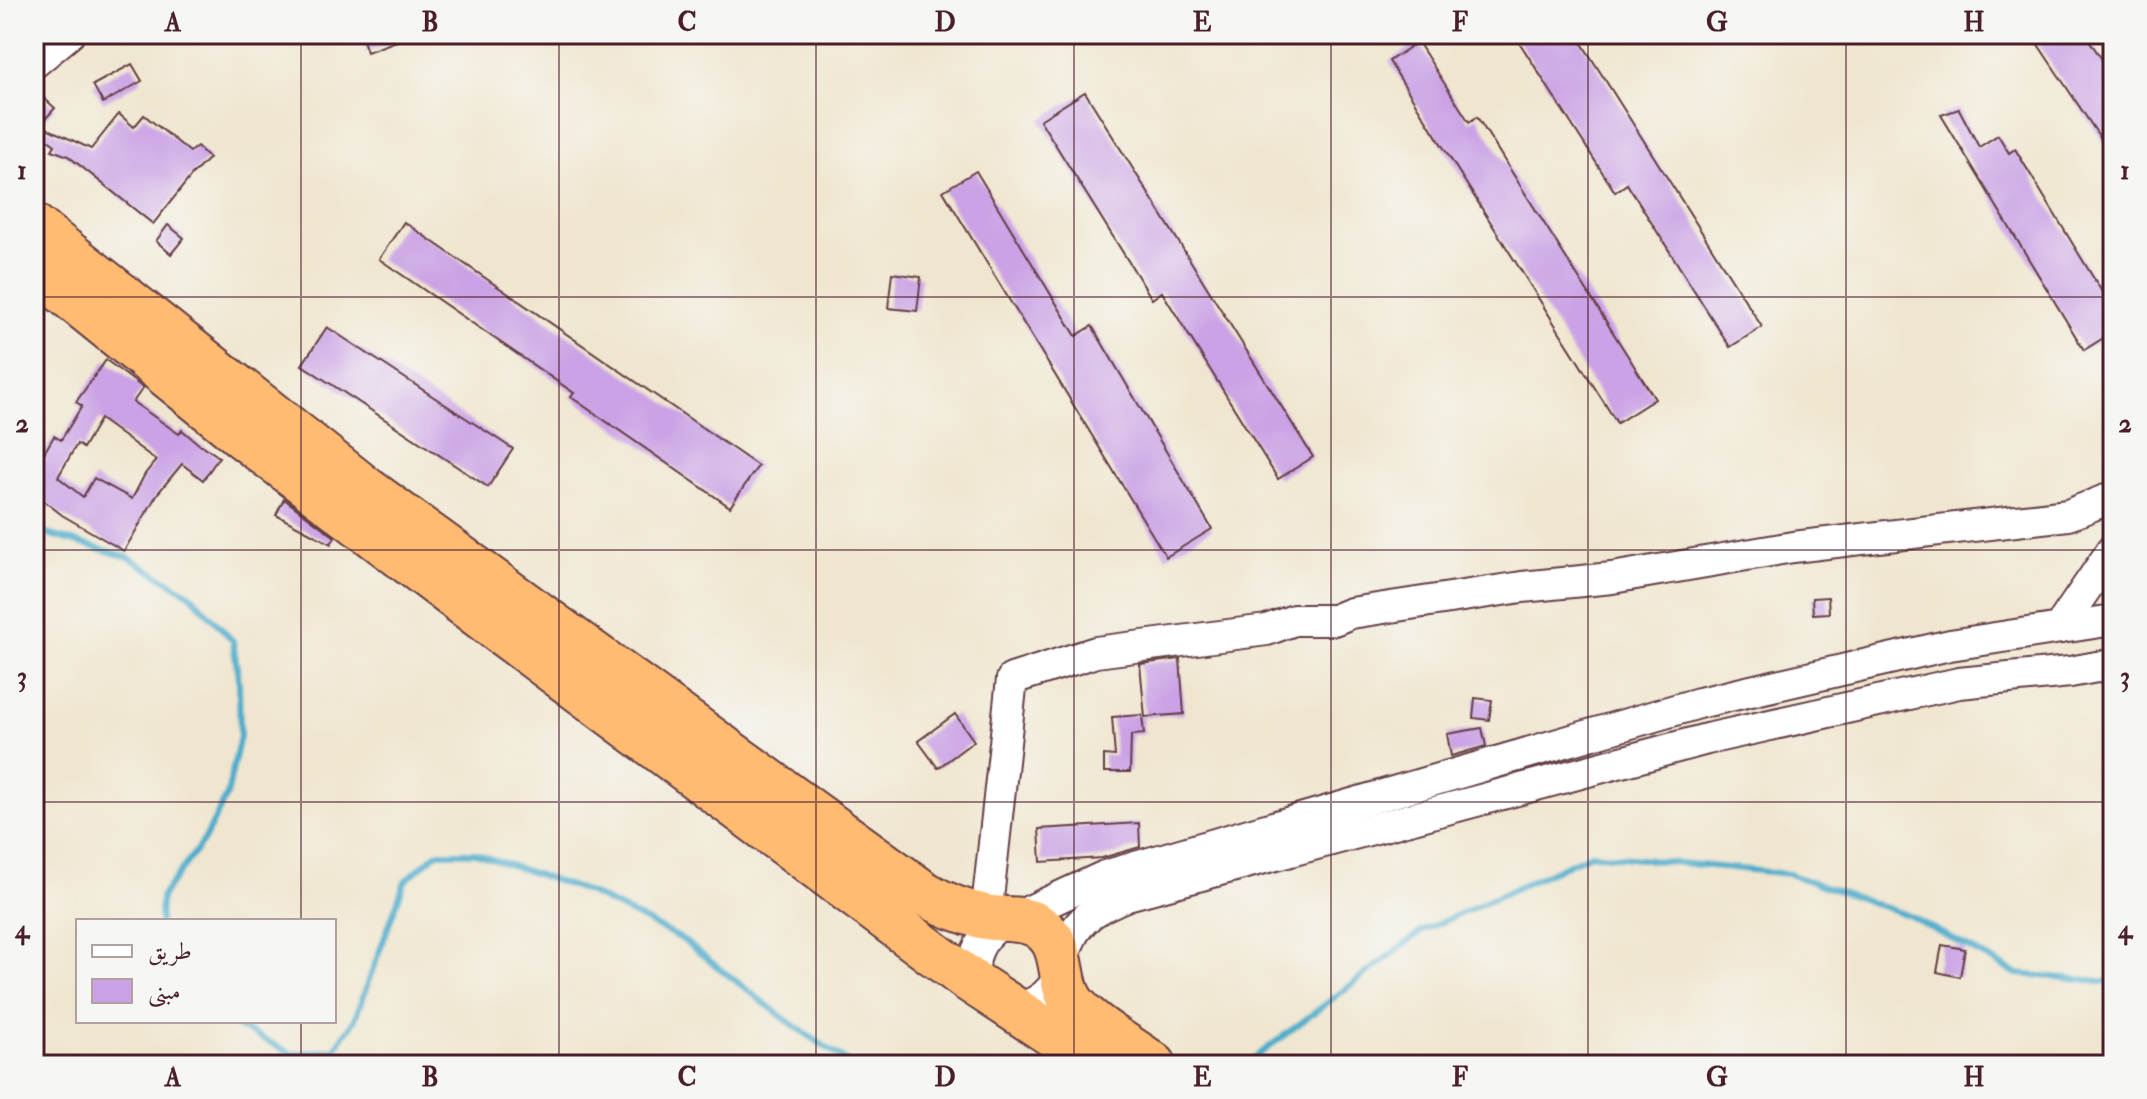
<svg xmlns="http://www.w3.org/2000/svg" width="2147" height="1099" viewBox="0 0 2147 1099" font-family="'IM FELL Double Pica',Amiri,serif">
  <rect width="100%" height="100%" fill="#f6f6f2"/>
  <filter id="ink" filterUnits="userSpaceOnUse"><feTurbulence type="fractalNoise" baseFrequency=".0125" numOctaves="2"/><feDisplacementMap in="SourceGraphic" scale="16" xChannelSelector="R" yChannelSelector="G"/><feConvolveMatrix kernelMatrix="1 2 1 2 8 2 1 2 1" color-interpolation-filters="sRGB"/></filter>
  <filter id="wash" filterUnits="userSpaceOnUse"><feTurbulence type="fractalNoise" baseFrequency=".006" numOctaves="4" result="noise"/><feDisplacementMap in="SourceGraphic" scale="32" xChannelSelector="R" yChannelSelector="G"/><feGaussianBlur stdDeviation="1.8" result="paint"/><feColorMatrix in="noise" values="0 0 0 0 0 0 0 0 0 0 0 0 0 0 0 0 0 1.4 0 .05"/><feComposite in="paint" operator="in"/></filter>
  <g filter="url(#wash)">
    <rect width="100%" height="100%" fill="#f0e6cf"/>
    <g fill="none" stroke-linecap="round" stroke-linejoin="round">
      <!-- stream -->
      <g stroke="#4caccb" stroke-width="6">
        <path d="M34,526L51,535L128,557L191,595L233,641L239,682L240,736L227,795L204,840L161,897L160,921"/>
        <path d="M227,1021L293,1054L334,1050L354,1021L405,881L437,853H475L588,892L680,938L793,1025L852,1065"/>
        <path d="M1245,1065L1422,931L1591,854L1789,874L1910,916L2017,974L2113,982"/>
      </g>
    </g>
    <g id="blocks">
      <!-- building -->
      <g fill="#cba2e5" fill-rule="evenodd">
        <path d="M361,34H410V36L367,52Z"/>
        <path d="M1514,34H1576L1762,327L1730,347L1627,184L1615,192Z"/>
        <path d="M2031,34H2085L2113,76V157Z"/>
        <path d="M1418,42L1469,122L1477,117L1655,399L1617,423L1389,61Z"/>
        <path d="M132,64L142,81L103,103L93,85Z"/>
        <path d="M34,89L55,108L40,125L91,149L119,114L134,127L144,115L190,152L197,146L209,158L192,175L153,224L68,156L52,150L55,145L35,130L34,132Z"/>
        <path d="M1085,92L1313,457L1278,479L1162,292L1152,299L1040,120Z"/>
        <path d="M1959,109L1979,147L1998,135L2009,153L2015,149L2113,310V332L2084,350L1941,115Z"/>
        <path d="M976,171L1076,336L1092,326L1212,529L1166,557L943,191Z"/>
        <path d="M404,222L758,466L730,507L571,397L574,393L379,259Z"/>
        <path d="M168,225L184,238L171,254L156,241Z"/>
        <path d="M892,273L921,277L917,311L888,308Z"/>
        <path d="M327,327L513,449L488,487L302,365Z"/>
        <path d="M106,360L143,388L133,402L179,434L182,430L201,446L202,445L219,457L203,480L182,464L158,493L124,551L62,515L34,493V470L54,436L61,440L82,406L76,402ZM100,419L156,460L145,474L132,499L94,478L83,497L58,477L77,444L83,448Z"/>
        <path d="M284,499L335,537L331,544L276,515Z"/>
        <path d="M1828,597L1829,613L1813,614L1812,598Z"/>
        <path d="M1180,659L1184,714L1145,717L1140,664Z"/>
        <path d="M1475,698L1492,700L1489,720L1473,718Z"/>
        <path d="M955,714L974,741L938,768L918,741Z"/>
        <path d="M1142,715L1144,734L1131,735L1130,772H1104V755L1115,756L1112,717Z"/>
        <path d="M1482,728L1486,746L1451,756L1447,734Z"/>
        <path d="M1139,823L1140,847L1102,858L1041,862L1039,829Z"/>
        <path d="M1942,945L1965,949L1960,977L1937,972Z"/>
      </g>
    </g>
  </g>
  <g filter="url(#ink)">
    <use href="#blocks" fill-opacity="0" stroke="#633d44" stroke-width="2"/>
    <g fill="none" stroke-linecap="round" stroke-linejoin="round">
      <!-- minor casing -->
      <g stroke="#633d44" stroke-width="34">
        <g id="minor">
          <path d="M34,63L69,34"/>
          <path d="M2059,628L2113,549"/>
          <path d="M986,917L1012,679L1096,652L1267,630L1294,620H1334L1351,613L1522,587L1612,578L1793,547L2068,515L2113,497"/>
          <path d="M976,984C970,959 978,940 999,925L1105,876L1699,703L1950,645L2113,620"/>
          <path d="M1015,1010C1078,992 1051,951 1084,920C1096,908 1112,902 1127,895L1707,739L1959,683L2070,672L2113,664"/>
        </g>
      </g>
      <!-- highway casing -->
      <g stroke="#633d44" stroke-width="48">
        <g id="highway">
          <path d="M34,226L366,489L922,892C942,904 962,912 985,917C1001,920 1024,917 1038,926C1068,944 1056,979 1072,1002C1089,1025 1130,1047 1154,1065"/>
          <path d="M34,268L242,436L505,635L965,977L1099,1065"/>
        </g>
      </g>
      <!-- minor -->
      <use href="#minor" stroke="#fff" stroke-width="30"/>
      <!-- highway -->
      <use href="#highway" stroke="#ffbb71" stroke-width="44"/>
    </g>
  </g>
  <!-- grid -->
  <path fill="none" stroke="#4a1f2b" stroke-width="2" stroke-opacity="0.55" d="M301,34V921M559,34V1065M816,34V1065M1074,34V1065M1331,34V1065M1588,34V1065M1846,34V1065M34,297H2113M34,550H2113M34,802H2113M301,1021V1065"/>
  <!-- margin -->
  <rect width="2147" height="1099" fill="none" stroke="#f6f6f2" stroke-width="88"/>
  <!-- legend -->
  <rect x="76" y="919" width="260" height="104" fill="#f6f6f2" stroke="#b1a0a2" stroke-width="2"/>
  <rect x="92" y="945" width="40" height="12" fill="#ffffff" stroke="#b1a0a2" stroke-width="2"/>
  <text x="148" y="959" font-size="24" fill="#4a1f2b">طريق</text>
  <rect x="92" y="979" width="40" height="24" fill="#cba2e5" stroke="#b1a0a2" stroke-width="2"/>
  <text x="148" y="999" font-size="24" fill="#4a1f2b">مبنى</text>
  <rect x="44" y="44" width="2059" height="1011" fill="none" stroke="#4a1f2b" stroke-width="3"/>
  <g font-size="26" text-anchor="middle" font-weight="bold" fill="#4a1f2b">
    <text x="173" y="31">A</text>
    <text x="430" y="31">B</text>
    <text x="687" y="31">C</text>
    <text x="945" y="31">D</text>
    <text x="1202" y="31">E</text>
    <text x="1460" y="31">F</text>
    <text x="1717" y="31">G</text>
    <text x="1974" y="31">H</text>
    <text x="22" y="179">1</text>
    <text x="2125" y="179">1</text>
    <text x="22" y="432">2</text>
    <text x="2125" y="432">2</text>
    <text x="22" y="685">3</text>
    <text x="2125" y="685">3</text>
    <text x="22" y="938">4</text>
    <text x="2125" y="938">4</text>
    <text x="173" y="1086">A</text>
    <text x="430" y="1086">B</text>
    <text x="687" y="1086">C</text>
    <text x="945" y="1086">D</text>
    <text x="1202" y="1086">E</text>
    <text x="1460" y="1086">F</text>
    <text x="1717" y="1086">G</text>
    <text x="1974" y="1086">H</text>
  </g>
</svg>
